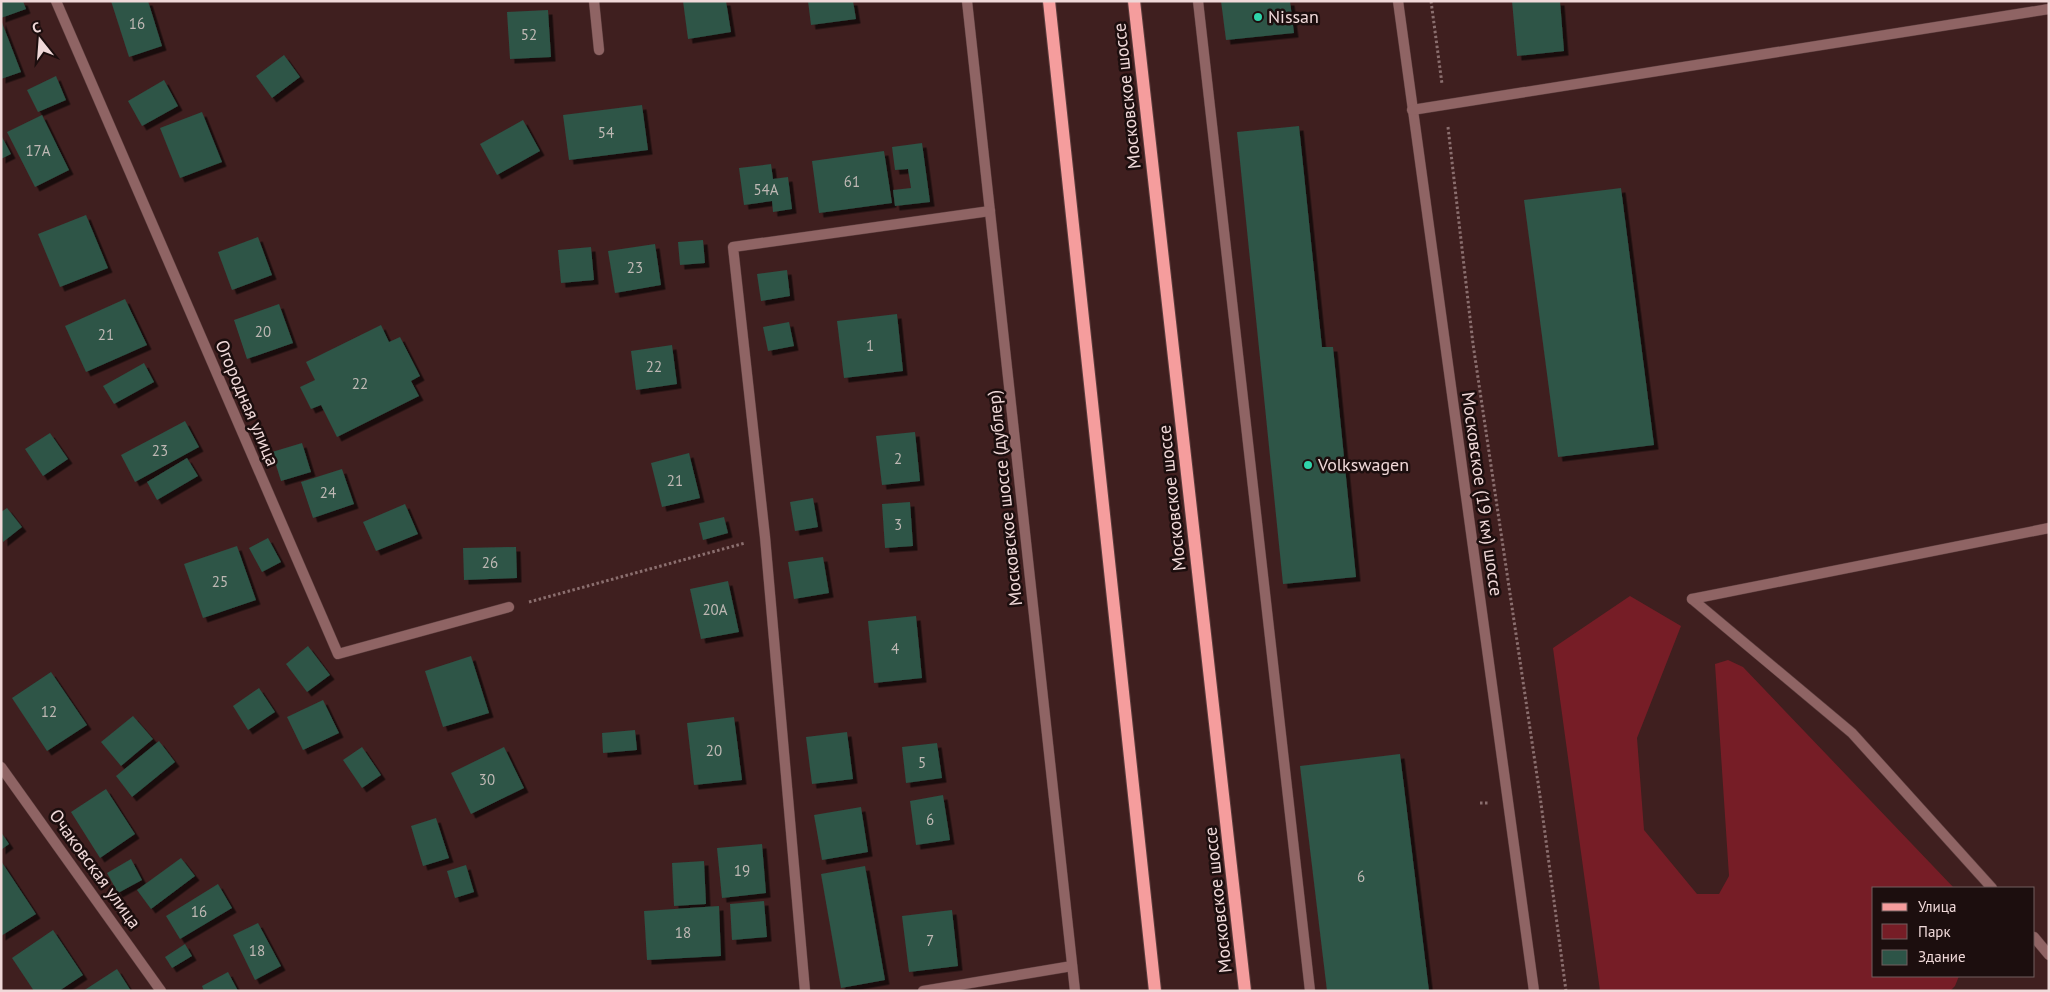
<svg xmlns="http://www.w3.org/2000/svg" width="2050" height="992" viewBox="0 0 2050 992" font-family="'PT Sans',sans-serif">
  <defs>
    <filter id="shadow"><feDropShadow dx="4.5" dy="4.5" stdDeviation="0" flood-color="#0009"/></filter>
  </defs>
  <rect width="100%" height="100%" fill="#3f1f1f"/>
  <!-- green -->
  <path fill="#761d26" d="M1630,596L1681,626L1637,738L1644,830L1697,894H1719L1729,876L1715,664L1728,660L1743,667L1954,888H1874V976H1959L1955,986L1950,991H1600L1553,648Z"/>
  <!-- building -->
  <g fill="#2d5447" filter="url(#shadow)">
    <path d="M1,1H23L26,9L1,18Z"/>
    <path d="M111,1H148L162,46L129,57Z"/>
    <path d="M683,1H726L731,32L688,39Z"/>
    <path d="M808,1H853L856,19L811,25Z"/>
    <path d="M1221,1H1290L1294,33L1226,40Z"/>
    <path d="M1512,1H1560L1564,51L1517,56Z"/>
    <path d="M548,10L551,57L510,59L507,12Z"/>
    <path d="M1,20L21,72L1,79Z"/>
    <path d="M284,55L300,77L272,98L256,76Z"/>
    <path d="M56,76L66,100L38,112L27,90Z"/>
    <path d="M164,80L178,106L142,126L128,101Z"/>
    <path d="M642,105L648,150L569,160L563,115Z"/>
    <path d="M202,112L222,162L180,178L160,128Z"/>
    <path d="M42,115L69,170L35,187L7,132Z"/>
    <path d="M523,120L540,151L497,175L480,144Z"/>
    <path d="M1299,126L1322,347H1333L1356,577L1283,584L1237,132Z"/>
    <path d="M1,135L11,154L1,159Z"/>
    <path d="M922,143L930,202L895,206L893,190L911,188L908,169L895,170L892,147Z"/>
    <path d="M884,151L892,203L819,213L812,161Z"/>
    <path d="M771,164L773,179L788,177L792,209L773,212L772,201L744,205L739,168Z"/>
    <path d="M1621,188L1654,445L1558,457L1524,200Z"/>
    <path d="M86,215L108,268L60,287L38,234Z"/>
    <path d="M258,237L272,275L232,290L218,252Z"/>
    <path d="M703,240L705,263L680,265L678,242Z"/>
    <path d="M655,244L661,285L615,293L608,251Z"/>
    <path d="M591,247L594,280L561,283L558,250Z"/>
    <path d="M787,270L790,296L761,301L757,274Z"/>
    <path d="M125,299L147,345L86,372L65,326Z"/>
    <path d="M279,304L293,343L247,359L234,320Z"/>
    <path d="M897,314L903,371L844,378L837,321Z"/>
    <path d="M789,322L794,346L768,351L763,327Z"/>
    <path d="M381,325L389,342L400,337L420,376L411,381L419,396L337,437L321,405L311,409L300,387L315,380L306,362Z"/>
    <path d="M672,345L677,384L636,390L631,351Z"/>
    <path d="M144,363L154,382L114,404L103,386Z"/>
    <path d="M185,421L199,447L135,482L121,455Z"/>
    <path d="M915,432L920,481L882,485L876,436Z"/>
    <path d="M50,433L68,459L43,476L25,449Z"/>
    <path d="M302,443L311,472L281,481L272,452Z"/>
    <path d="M689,453L700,498L662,507L651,463Z"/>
    <path d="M187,458L198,476L157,500L147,482Z"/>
    <path d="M342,469L354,504L313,518L301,482Z"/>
    <path d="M813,498L818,527L795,531L790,502Z"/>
    <path d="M910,502L913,546L885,548L882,504Z"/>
    <path d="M405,504L418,534L376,551L363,522Z"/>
    <path d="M7,508L22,527L3,542L1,512Z"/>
    <path d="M724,517L728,533L703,540L699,523Z"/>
    <path d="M268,538L281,562L262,572L249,548Z"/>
    <path d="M237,546L256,600L203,618L184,564Z"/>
    <path d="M516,547L517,578L464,580L463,548Z"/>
    <path d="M823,557L829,593L794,599L788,562Z"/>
    <path d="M728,581L739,632L701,639L690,589Z"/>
    <path d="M916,616L922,678L874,683L868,621Z"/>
    <path d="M308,646L330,675L307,692L286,664Z"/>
    <path d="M471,656L489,713L443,727L425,671Z"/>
    <path d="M51,672L87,725L47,751L12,698Z"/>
    <path d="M259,688L275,712L248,730L233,706Z"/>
    <path d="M323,700L339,733L303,750L287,717Z"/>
    <path d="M133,716L153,739L121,766L101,742Z"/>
    <path d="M734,717L742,780L694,785L687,723Z"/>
    <path d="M635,730L637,750L603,753L602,733Z"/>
    <path d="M847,732L853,779L812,784L806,737Z"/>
    <path d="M159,741L175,762L132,797L116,776Z"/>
    <path d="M937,743L942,778L906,783L902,747Z"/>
    <path d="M362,747L381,775L362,788L343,760Z"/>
    <path d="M504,747L524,788L471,814L451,773Z"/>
    <path d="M1400,754L1429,991H1327L1300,766Z"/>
    <path d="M106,789L135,834L100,858L71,812Z"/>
    <path d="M943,795L950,840L916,845L910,801Z"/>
    <path d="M861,807L868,852L822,860L814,815Z"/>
    <path d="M436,818L449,858L423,866L411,826Z"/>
    <path d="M1,832L9,844L1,850Z"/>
    <path d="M762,844L766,893L722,898L717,848Z"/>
    <path d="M181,858L195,876L151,909L137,890Z"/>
    <path d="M131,859L142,880L118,893L107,873Z"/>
    <path d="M1,861L36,914L1,936Z"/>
    <path d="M704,861L706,904L674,906L672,863Z"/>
    <path d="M466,865L474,892L455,898L447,871Z"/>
    <path d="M865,866L885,980L841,988L821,874Z"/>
    <path d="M218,884L232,908L180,939L166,916Z"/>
    <path d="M764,901L767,937L732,940L730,904Z"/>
    <path d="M719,906L721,956L647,960L644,911Z"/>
    <path d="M952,910L958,966L909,972L902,916Z"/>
    <path d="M258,923L281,966L255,980L233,935Z"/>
    <path d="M53,930L83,975L59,991H34L12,958Z"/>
    <path d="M185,944L192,956L172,968L165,957Z"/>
    <path d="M117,969L131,991H83Z"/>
    <path d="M228,972L238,991H204L202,986Z"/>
  </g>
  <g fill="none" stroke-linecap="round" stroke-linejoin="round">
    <!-- lane casing -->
    <g stroke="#5b3d3d" stroke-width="11">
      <g id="lane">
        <path d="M1198,1L1310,991"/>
        <path d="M923,991L1072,966"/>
      </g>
    </g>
    <!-- street casing -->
    <g stroke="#5b3d3d" stroke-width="11">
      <g id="street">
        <path d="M56,1L338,654L509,607"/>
        <path d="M594,1L599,50"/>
        <path d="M967,1L1075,991"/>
        <path d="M1398,1C1441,331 1491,661 1534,991"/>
        <path d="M1412,110L2049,9"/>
        <path d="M1692,599L1852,733L1992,888"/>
        <path d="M1692,599L2049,528"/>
        <path d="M1,767L161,991"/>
        <path d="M2034,937L2049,955"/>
        <path d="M805,991L765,537L733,247L990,211"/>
      </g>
    </g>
    <!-- primary casing -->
    <g stroke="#5b3d3d" stroke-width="14">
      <g id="primary">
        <path d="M1049,1L1155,991"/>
        <path d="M1134,1L1245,991"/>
      </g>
    </g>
    <!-- path -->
    <g stroke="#8b6f6f" stroke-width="3" stroke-dasharray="2.5 2.5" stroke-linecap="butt">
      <path d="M1431,1L1442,84"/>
      <path d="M1448,127L1473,344L1540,796L1566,991"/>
      <path d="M529,602L745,543"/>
      <path d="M1480,803H1488"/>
    </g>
    <!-- lane -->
    <use href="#lane" stroke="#8f6464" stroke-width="10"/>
    <!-- street -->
    <use href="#street" stroke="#8f6464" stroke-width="10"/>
    <!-- primary -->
    <use href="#primary" stroke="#f59d9d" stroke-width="12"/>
  </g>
  <!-- markers -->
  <g fill="#2fd4aa" stroke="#1c0e0e" stroke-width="2">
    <circle cx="1258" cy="17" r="5"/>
    <circle cx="1308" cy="465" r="5"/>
  </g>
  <g text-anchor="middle" stroke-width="5" stroke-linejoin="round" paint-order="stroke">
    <!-- number labels -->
    <g font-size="15" fill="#bfb8b4">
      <text x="137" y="29">16</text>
      <text x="529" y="40">52</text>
      <text x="606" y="138">54</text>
      <text x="38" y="156">17А</text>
      <text x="852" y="187">61</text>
      <text x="766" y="195">54А</text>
      <text x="635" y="273">23</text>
      <text x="263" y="337">20</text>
      <text x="106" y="340">21</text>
      <text x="870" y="351">1</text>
      <text x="654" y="372">22</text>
      <text x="360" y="389">22</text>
      <text x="160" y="456">23</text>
      <text x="898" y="464">2</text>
      <text x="675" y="486">21</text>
      <text x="328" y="498">24</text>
      <text x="898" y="530">3</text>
      <text x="490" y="568">26</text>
      <text x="220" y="587">25</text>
      <text x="715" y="615">20А</text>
      <text x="895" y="654">4</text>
      <text x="49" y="717">12</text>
      <text x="714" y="756">20</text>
      <text x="922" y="768">5</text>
      <text x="487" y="785">30</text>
      <text x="930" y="825">6</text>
      <text x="742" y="876">19</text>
      <text x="1361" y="882">6</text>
      <text x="199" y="917">16</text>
      <text x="683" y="938">18</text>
      <text x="930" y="946">7</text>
      <text x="257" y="956">18</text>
    </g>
    <!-- poi labels -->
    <g font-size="18" fill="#f0d9d9" stroke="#1c0e0e" text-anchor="start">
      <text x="1268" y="23">Nissan</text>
      <text x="1318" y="471">Volkswagen</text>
    </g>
    <!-- street labels -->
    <g font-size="18" fill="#f0d9d9" stroke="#1c0e0e">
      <text transform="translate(1127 96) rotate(-96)" y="6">Московское шоссе</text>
      <text transform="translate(247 403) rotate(67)" y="6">Огородная улица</text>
      <text transform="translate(1482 494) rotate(82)" y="6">Московское (19 км) шоссе</text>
      <text transform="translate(1005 498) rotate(-96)" y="6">Московское шоссе (дублер)</text>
      <text transform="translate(1172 498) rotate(-96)" y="6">Московское шоссе</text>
      <text transform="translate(95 869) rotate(54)" y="6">Очаковская улица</text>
      <text transform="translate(1218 900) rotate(-96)" y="6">Московское шоссе</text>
    </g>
  </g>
  <!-- border -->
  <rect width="2050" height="992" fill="none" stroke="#f0d9d9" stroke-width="5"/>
  <!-- legend -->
  <rect x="1872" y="887" width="162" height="90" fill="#1c0e0e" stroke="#715f5f"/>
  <rect x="1882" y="903" width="25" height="8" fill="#f59d9d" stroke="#715f5f"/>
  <text x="1918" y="912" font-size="15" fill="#f0d9d9">Улица</text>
  <rect x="1882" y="924" width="25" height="15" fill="#761d26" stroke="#715f5f"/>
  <text x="1918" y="937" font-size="15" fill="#f0d9d9">Парк</text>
  <rect x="1882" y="950" width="25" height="15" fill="#2d5447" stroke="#715f5f"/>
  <text x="1918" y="962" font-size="15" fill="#f0d9d9">Здание</text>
  <!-- north arrow -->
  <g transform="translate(40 40) rotate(343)" stroke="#1c0e0e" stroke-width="4" paint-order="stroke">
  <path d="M0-4L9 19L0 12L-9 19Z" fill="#f0d9d9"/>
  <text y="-8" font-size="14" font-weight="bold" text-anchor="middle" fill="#f0d9d9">С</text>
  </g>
</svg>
